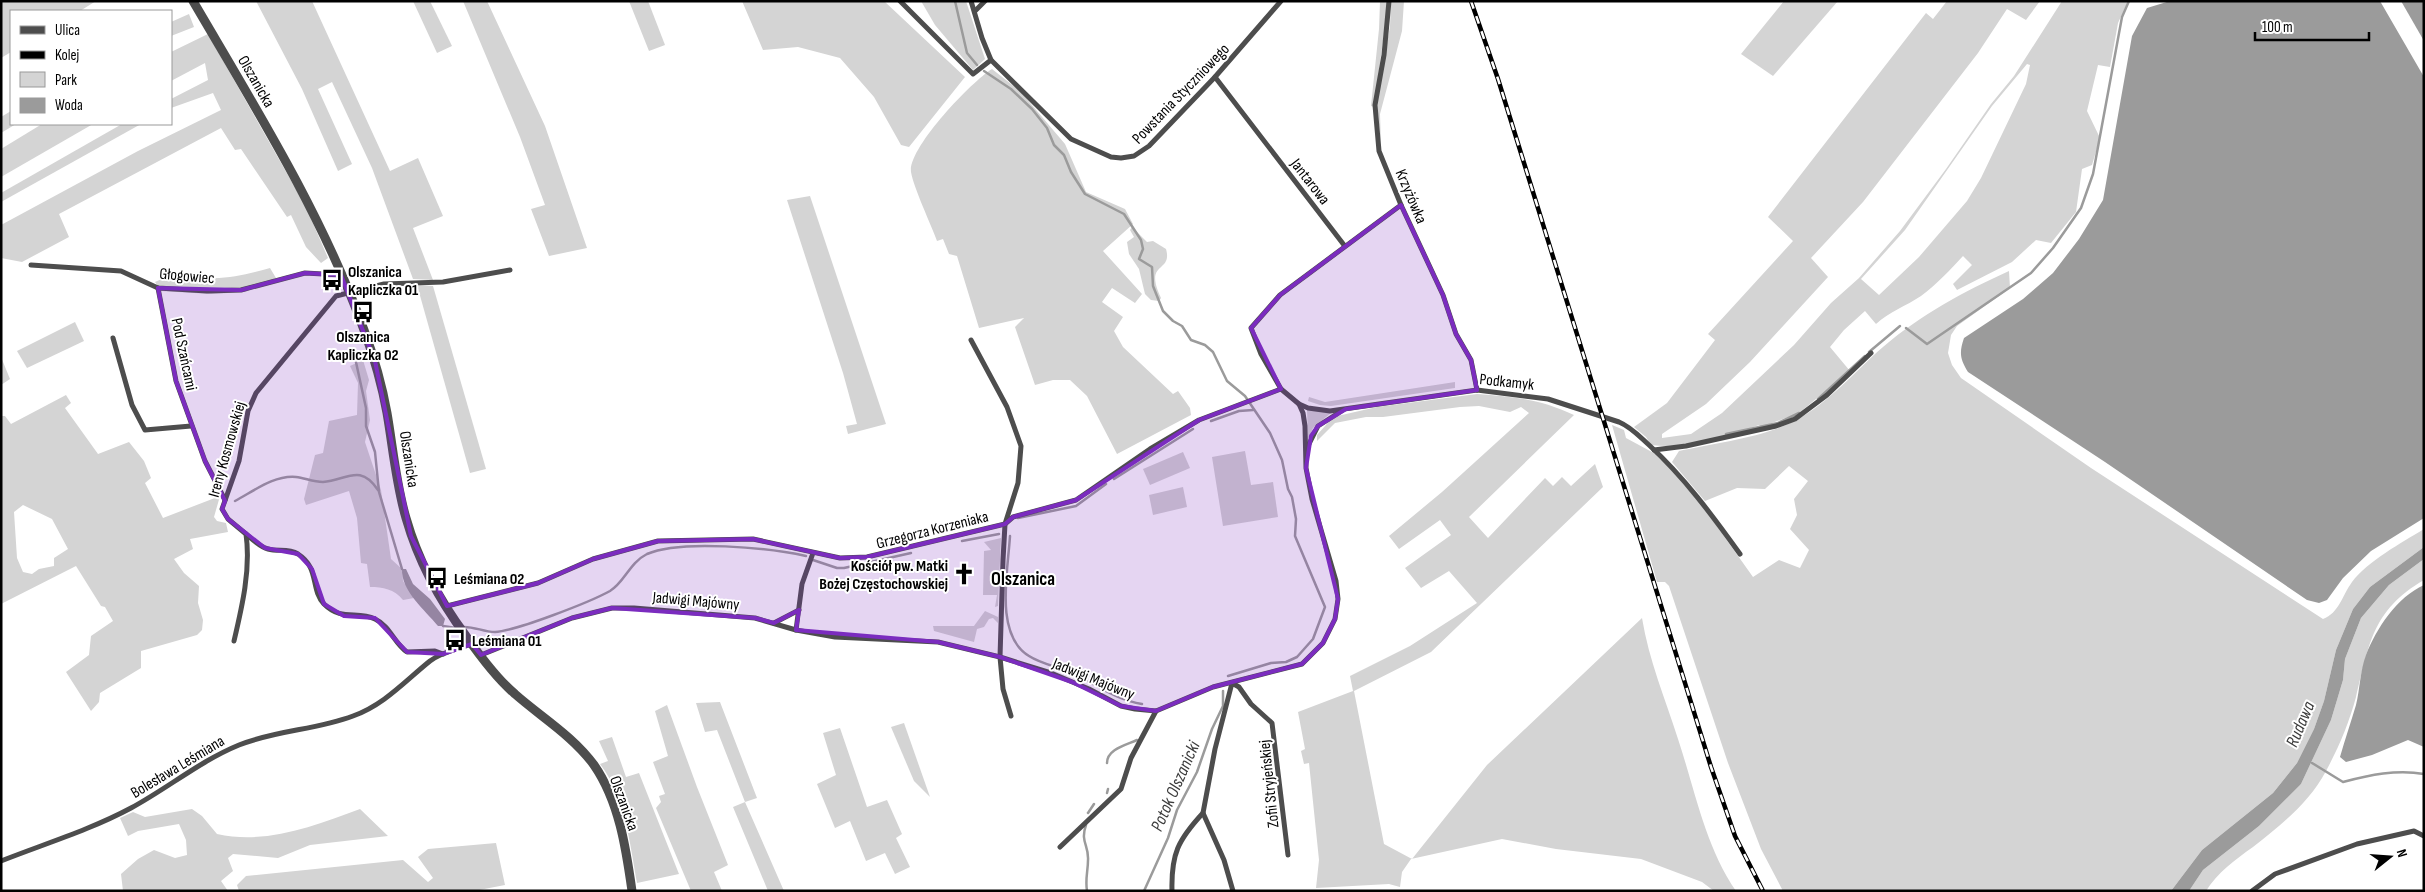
<svg xmlns="http://www.w3.org/2000/svg" width="2425" height="892" viewBox="0 0 2425 892" font-family="'Sofia Sans Condensed',sans-serif">
  <rect width="100%" height="100%" fill="#fff"/>
  <!-- green -->
  <g fill="#d4d4d4" fill-rule="evenodd">
    <path d="M1,1H96L80,11H11V52L1,58Z"/>
    <path d="M256,1H312L390,171L418,158L443,216L413,228L433,280L413,279L372,168L332,82L318,89L352,164L338,171L302,89Z"/>
    <path d="M413,1H430L452,46L437,53Z"/>
    <path d="M463,1H487L545,126L587,248L549,256L531,209L545,205L520,137Z"/>
    <path d="M629,1H648L665,45L649,51Z"/>
    <path d="M742,1H884L965,77L909,147L901,145L874,97L840,58L798,47L763,50Z"/>
    <path d="M921,1H966L985,59L973,70L935,25Z"/>
    <path d="M1380,1H1388V4L1374,107L1371,106L1379,29Z"/>
    <path d="M1391,1H1404L1402,31L1380,114L1381,145L1377,103L1390,26Z"/>
    <path d="M1784,1H1838L1773,76L1741,54Z"/>
    <path d="M1947,1H2040L2026,20L2007,9L1978,53L1863,202L1811,258L1828,277L1750,362L1706,404L1662,434V438L1691,434L1722,413L1794,345L1831,303L1859,278L1900,231L1946,169L1991,104L2014,76L2062,1H2128L2118,23L2110,67L2098,65L2087,111L2100,138L2092,165L2082,169L2076,212L2051,243L2036,240L2012,262L1957,290L1953,284L1972,265L1963,256C1950,270 1937,284 1921,296C1906,306 1889,312 1876,324L1865,311L1844,330L1830,347L1850,371L1799,413L1761,427L1759,425C1725,437 1687,450 1651,445L1646,437L1634,427L1667,403L1715,340L1708,334L1793,241L1768,217L1926,13L1933,19ZM2027,64L2030,65L2026,84L1981,178L1967,201L1919,257L1879,295L1861,279L1905,230L1992,106Z"/>
    <path d="M189,14L194,27L171,36V22Z"/>
    <path d="M208,34L306,207L328,258L321,263L306,247L291,215L287,217L241,149L235,150L221,128L59,214L69,237L22,262L1,258V225L138,151L221,110L213,93L171,108V99L208,80L205,63L171,81V52Z"/>
    <path d="M992,69L1020,91L1065,144L1086,192L1125,209L1133,224L1103,251L1142,294L1135,303L1112,288L1102,302L1123,317L1114,331L1123,347L1173,394L1178,391L1190,408L1191,415L1117,454L1087,396L1070,380H1053L1035,385L1015,327L1024,318L979,328L957,256L949,254L943,239L937,241C931,224 914,189 911,172C908,148 971,82 992,69Z"/>
    <path d="M11,111V124H16L1,133V117Z"/>
    <path d="M42,124H93L1,177V149Z"/>
    <path d="M122,124H141L1,202V193Z"/>
    <path d="M810,196L886,424L848,434L846,426L857,424L843,373L787,200Z"/>
    <path d="M1132,227L1147,242L1153,241L1166,249C1173,274 1143,260 1161,298L1159,301L1151,300L1145,294L1139,269L1129,254L1127,242L1134,237L1130,230Z"/>
    <path d="M270,268L276,278L245,292L211,294L161,291L155,282C175,272 186,278 208,278C230,279 249,274 270,268Z"/>
    <path d="M2009,271L2010,288L1957,326L1951,335L1948,353L1952,365L1961,378L2091,468L2323,619C2339,613 2342,596 2352,582C2368,561 2401,543 2424,529V547L2370,587L2353,609L2336,650L2324,701L2314,729L2297,763L2273,793L2202,850L2171,891H1783L1761,849L1728,763L1669,586L1665,582H1657L1612,425L1624,430L1626,438L1663,458L1706,511L1753,577L1779,560L1800,568L1809,550L1790,529L1797,515L1794,499L1808,481L1789,466L1765,489L1737,488L1705,501L1672,462L1679,451C1714,443 1766,437 1796,420C1829,403 1855,371 1883,347C1922,314 1963,292 2009,271Z"/>
    <path d="M417,285L433,286L486,469L470,473Z"/>
    <path d="M75,322L84,341L27,368L17,351Z"/>
    <path d="M1,357L10,379L1,385Z"/>
    <path d="M363,360L369,380L366,391L370,420L365,442L381,490L391,559L402,569L403,581L414,598L403,600C394,589 383,587 370,587L367,564L361,563L357,518L349,491L306,505L304,499L315,455L323,453L329,421L357,415L358,383L350,366Z"/>
    <path d="M1455,382V388L1331,406L1320,405L1308,401L1309,397L1325,402Z"/>
    <path d="M1477,394C1516,397 1539,399 1574,415L1469,517L1488,538L1545,478L1553,486L1562,477L1571,486L1595,464L1603,487L1431,652L1354,691L1384,844L1412,859L1487,765L1642,618C1649,661 1665,698 1678,739C1695,790 1705,846 1736,891H1714L1702,882L1641,859L1556,849L1502,839L1411,859L1402,872L1400,887L1389,884L1316,888L1319,860L1309,763L1304,764L1301,751L1305,749L1298,712L1353,691L1350,676L1410,646L1477,603L1449,571L1421,588L1405,568L1451,535L1440,520L1399,549L1389,536L1442,492L1529,413L1521,407L1510,412L1479,406L1460,407L1383,417H1366L1335,423L1317,441V435L1333,417L1377,407Z"/>
    <path d="M66,395L71,403L65,408L98,454L129,442L144,461L151,478L145,483L163,518L220,496L214,517L217,521L226,523L228,532L190,539L193,549L174,559L184,573L199,586L198,603L203,620L202,630L197,635L141,651V668L100,693L99,702L91,711L66,672L89,655L91,636L113,621L105,607L101,606L76,566L1,604V416H5L11,424ZM23,505L52,519L68,549L54,558V566L39,569L32,574L23,572L17,558L14,512Z"/>
    <path d="M1307,410L1332,412L1313,428L1308,439Z"/>
    <path d="M1245,451L1251,485L1273,482L1278,517L1223,526L1212,457Z"/>
    <path d="M1183,452L1190,468L1150,485L1143,469Z"/>
    <path d="M1183,487L1187,507L1153,515L1149,495Z"/>
    <path d="M1001,538L998,606L995,607L997,595H983L984,551L991,550L984,542Z"/>
    <path d="M2424,559V580C2372,610 2369,645 2356,697C2349,723 2339,747 2326,771C2309,803 2281,825 2253,847C2236,859 2217,873 2206,891H2189L2203,870L2259,826L2301,784L2331,720L2343,680L2345,659L2361,618L2389,585Z"/>
    <path d="M985,611L998,617V623L993,618L989,619L984,627L977,629L974,642L934,631L933,626H974Z"/>
    <path d="M720,702L757,798L745,802L784,891H768L733,807L745,802L717,730L705,732L696,703Z"/>
    <path d="M667,705L697,787L728,865L714,872L722,891H691L656,808L661,802L659,796L665,794L653,762L668,756L655,711Z"/>
    <path d="M904,723L930,797L914,781L891,727Z"/>
    <path d="M840,728L867,807L887,800L902,834L896,838L910,867L895,874L885,853L866,861L850,821L835,828L817,784L836,775L823,733Z"/>
    <path d="M612,737L626,777L639,773L679,874L637,883C630,844 625,796 600,764L608,761L599,741Z"/>
    <path d="M192,809L202,816L217,834C266,845 314,826 360,809L388,836L310,845L278,858L233,854L228,858L233,871L221,881L228,891H123L121,874L138,859L154,850L175,858L187,855L186,840L179,824L138,831L128,836L120,818L133,812L145,817Z"/>
    <path d="M496,843L505,885L474,891H239L237,885L246,876L403,860L428,882L433,878L418,857L428,849Z"/>
  </g>
  <!-- water -->
  <g fill="#9b9b9b">
    <path d="M2170,1H2380L2424,77V518L2371,551L2343,578L2327,600L2319,603L2307,600L2105,462L1968,372C1960,359 1959,353 1964,338L2023,299L2053,273L2079,239L2103,200L2132,36L2147,8Z"/>
    <path d="M2401,1H2424V41Z"/>
    <path d="M2424,547V559L2389,585L2361,618L2345,659L2343,680L2331,720L2301,784L2259,826L2203,870L2189,891H2171L2202,850L2273,793L2297,763L2314,729L2324,701L2336,650L2353,609L2370,587Z"/>
    <path d="M402,569H406L413,584L430,599L445,619L443,626H438C425,610 401,591 402,569Z"/>
    <path d="M2424,585V747L2408,740L2372,755L2346,762L2340,757C2345,739 2351,722 2356,705C2360,689 2360,671 2366,655C2376,629 2397,597 2424,585Z"/>
  </g>
  <g fill="none" stroke-linecap="round" stroke-linejoin="round">
    <!-- stream -->
    <g stroke="#9b9b9b" stroke-width="2.5">
      <path d="M955,1L967,53L977,65"/>
      <path d="M984,71L1011,89L1032,109L1047,128L1054,145L1064,155L1071,172L1085,194L1124,214L1141,240L1143,249L1139,259L1152,267L1153,286L1163,311L1173,321L1182,326L1191,340L1205,345L1213,352L1227,381L1245,396L1270,433L1282,460L1288,489L1292,497L1296,519L1295,536L1325,607L1313,639L1297,657L1286,662L1271,663L1228,676"/>
      <path d="M1906,328L1927,344L2031,273L2053,248L2081,208L2093,174L2122,17L2129,1"/>
      <path d="M1869,352L1900,326"/>
      <path d="M354,353L366,408V426L375,452L379,492L402,569"/>
      <path d="M1818,399L1865,356"/>
      <path d="M1211,421L1239,411L1253,410"/>
      <path d="M1726,434L1778,423L1799,413"/>
      <path d="M1114,479L1193,429"/>
      <path d="M235,501C254,491 274,475 296,477C305,478 313,482 323,482C347,480 360,463 378,490"/>
      <path d="M1018,518L1076,506L1106,484"/>
      <path d="M1010,536C1008,571 994,635 1029,656C1043,665 1061,667 1076,675C1099,686 1117,700 1142,704"/>
      <path d="M962,541L999,534"/>
      <path d="M813,560L837,568H844L911,553"/>
      <path d="M443,626L456,628"/>
      <path d="M462,627C474,626 483,632 495,632C516,631 590,602 610,591C625,582 629,563 647,554C681,539 769,548 806,556"/>
      <path d="M1107,763C1107,749 1126,745 1137,740"/>
      <path d="M2312,763L2343,782C2369,775 2397,769 2424,774"/>
      <path d="M1107,793L1108,789"/>
      <path d="M1088,813L1094,804"/>
      <path d="M1086,825C1080,842 1089,845 1088,860C1088,871 1085,879 1087,891"/>
      <path d="M1144,891L1168,838L1177,810L1197,772L1212,729L1223,706V691"/>
    </g>
    <!-- minor -->
    <g stroke="#4d4d4d" stroke-width="5">
      <path d="M900,1L973,74L991,60"/>
      <path d="M971,1L982,38L991,60L1071,139L1111,157L1121,158L1134,156L1149,146L1215,77L1281,1"/>
      <path d="M1389,1L1384,55L1375,105L1379,151L1401,205L1443,295L1456,334L1471,360L1477,390"/>
      <path d="M975,11L985,1"/>
      <path d="M1215,77L1344,245"/>
      <path d="M31,265L121,271L158,288L207,291L241,290L305,273L341,275"/>
      <path d="M158,288L176,381L205,461L225,500"/>
      <path d="M113,338L132,405L145,430L191,426"/>
      <path d="M971,340L1007,407L1021,446L1018,483L1005,524L1003,560L1000,657L1003,689L1011,716"/>
      <path d="M1299,404L1308,408L1330,411L1477,390L1548,399L1619,422C1631,427 1639,436 1649,445C1684,477 1712,515 1740,554"/>
      <path d="M1307,448L1318,426L1343,410"/>
      <path d="M1654,450L1686,446L1776,426L1795,419L1827,395L1871,353"/>
      <path d="M246,534C252,539 260,547 268,549C278,552 288,548 298,554C320,568 310,589 324,604C342,622 357,610 375,619C390,626 394,643 407,652L435,651L443,654"/>
      <path d="M447,606L538,583L593,559L658,541L753,539L840,558L867,557L1005,524L1013,517L1076,500L1150,449L1199,420L1281,389"/>
      <path d="M774,623L799,610"/>
      <path d="M796,630L802,584L813,553"/>
      <path d="M234,641C242,607 251,569 246,534L228,519L222,509L239,461L248,411L256,393L336,296L384,284L443,282L510,270"/>
      <path d="M481,655L572,618L612,608H634L755,618L796,630L835,637L938,642L1000,657L1051,673L1089,689L1121,706L1135,709L1156,711L1213,687L1302,664L1323,643L1335,619L1338,599L1336,581L1312,499L1306,468L1305,426L1303,413L1299,404L1281,389L1261,354L1251,328L1280,295L1401,205"/>
      <path d="M1060,847L1121,789L1131,758L1156,711"/>
      <path d="M1,861C44,844 90,830 131,808C168,788 200,761 239,745C276,730 316,730 353,716C384,705 405,681 430,661C442,652 458,649 472,644"/>
      <path d="M1172,891C1171,854 1178,840 1203,813"/>
      <path d="M1233,891L1224,860L1203,813L1215,749L1232,683L1239,687L1251,704L1272,723L1288,855"/>
      <path d="M2252,891L2275,874L2357,844L2414,831L2424,836"/>
    </g>
    <!-- tertiary -->
    <path stroke="#4d4d4d" stroke-width="9" d="M193,1C255,107 322,214 364,330C374,357 382,385 387,413C393,448 396,484 406,518C418,560 440,601 466,636C480,656 496,678 515,694C541,717 573,736 594,765C619,801 626,848 632,891"/>
    <!-- rail casing -->
    <g stroke="#000" stroke-width="4.5">
      <path id="rail" d="M1471,1L1498,79L1711,767L1735,836L1763,891"/>
    </g>
    <!-- rail -->
    <use href="#rail" stroke="#fff" stroke-width="2.5" stroke-dasharray="8" stroke-linecap="butt"/>
  </g>
  <!-- marked area -->
  <path fill="#7b2cbf" fill-opacity="0.2" stroke="#7b2cbf" stroke-width="4" stroke-linejoin="round" d="M1401,205L1443,295L1456,334L1471,360L1477,390L1346,409L1318,426L1311,436L1306,468L1338,599L1335,619L1323,643L1302,664L1213,687L1156,711L1121,706L1072,682L1000,657L938,642L796,630L799,610L774,623L755,618L612,608L572,618L481,655L472,644L443,654L407,652L375,618L344,616L324,604L312,569L298,554L265,548L228,519L222,509L225,501L205,461L176,381L158,288L241,290L305,273L341,275L375,361L411,536L447,606L538,583L593,559L658,541L753,539L840,558L867,557L1005,524L1013,517L1076,500L1199,420L1281,389L1251,328L1280,295Z"/>
  <!-- icons -->
  <defs>
    <g id="bus-bare" transform="scale(1.725)"><path d="M-5-6H5V4H4V6H2V4H-2V6H-4V4H-5ZM-3.5-4V0h7V-4ZM-3.5 1.2v1.5H-2V1.2ZM2 1.2v1.5H3.5V1.2Z" fill="#000" stroke="#fff" stroke-width="2.5" paint-order="stroke"/></g>
    <g id="church-bare" transform="scale(1.725)"><path d="M-1.2-6h2.4v3.5h3.3v2.4h-3.3V6h-2.4V-.1h-3.3v-2.4h3.3Z" fill="#000" stroke="#fff" stroke-width="2.5" paint-order="stroke"/></g>
  </defs>
  <g fill-rule="evenodd">
    <use href="#bus-bare" x="332" y="280"/>
    <use href="#bus-bare" x="363" y="312"/>
    <use href="#church-bare" x="964" y="574"/>
    <use href="#bus-bare" x="437" y="578"/>
    <use href="#bus-bare" x="455" y="640"/>
  </g>
  <g text-anchor="middle" stroke-width="4" stroke-linejoin="round" paint-order="stroke">
    <!-- street labels -->
    <g font-size="16" fill="#000" stroke="#fff">
      <text transform="translate(257 81) rotate(60)" y="6">Olszanicka</text>
      <text transform="translate(1180 93) rotate(-46)" y="6">Powstania Styczniowego</text>
      <text transform="translate(1311 181) rotate(52)" y="6">Jantarowa</text>
      <text transform="translate(1412 196) rotate(67)" y="6">Krzyżówka</text>
      <text transform="translate(187 275) rotate(5)" y="6">Głogowiec</text>
      <text transform="translate(185 354) rotate(78)" y="6">Pod Szańcami</text>
      <text transform="translate(1507 381) rotate(6)" y="6">Podkamyk</text>
      <text transform="translate(226 449) rotate(-74)" y="6">Ireny Kosmowskiej</text>
      <text transform="translate(410 459) rotate(81)" y="6">Olszanicka</text>
      <text transform="translate(932 529) rotate(-14)" y="6">Grzegorza Korzeniaka</text>
      <text transform="translate(696 600) rotate(5)" y="6">Jadwigi Majówny</text>
      <text transform="translate(1094 678) rotate(22)" y="6">Jadwigi Majówny</text>
      <text transform="translate(177 766) rotate(-31)" y="6">Bolesława Leśmiana</text>
      <text transform="translate(1268 784) rotate(-96)" y="6">Zofii Stryjeńskiej</text>
      <text transform="translate(625 803) rotate(70)" y="6">Olszanicka</text>
    </g>
    <!-- poi labels -->
    <g font-size="16" font-weight="bold" fill="#000" stroke="#fff" text-anchor="start">
      <text x="348" y="277">Olszanica<tspan x="348" dy="18">Kapliczka 01</tspan></text>
      <text x="363" y="342" text-anchor="middle">Olszanica<tspan x="363" dy="18">Kapliczka 02</tspan></text>
      <text x="948" y="571" text-anchor="end">Kościół pw. Matki<tspan x="948" dy="18">Bożej Częstochowskiej</tspan></text>
      <text x="454" y="584">Leśmiana 02</text>
      <text x="472" y="646">Leśmiana 01</text>
    </g>
    <!-- water labels -->
    <g font-size="18" font-style="italic" fill="#3c3c3c" stroke="#fff">
      <text transform="translate(2300 724) rotate(-67)" y="6">Rudawa</text>
      <text transform="translate(1175 786) rotate(-66)" y="6">Potok Olszanicki</text>
    </g>
    <!-- quarter labels -->
    <g font-size="19" font-weight="bold" fill="#000" stroke="#fff">
      <text x="1023" y="585">Olszanica</text>
    </g>
  </g>
  <!-- border -->
  <rect width="2425" height="892" fill="none" stroke="#000000" stroke-width="5"/>
  <!-- legend -->
  <rect x="10" y="10" width="162" height="115" fill="#ffffff" stroke="#999999"/>
  <rect x="20" y="26" width="25" height="8" fill="#4d4d4d" stroke="#999999"/>
  <text x="55" y="35" font-size="15" fill="#000000">Ulica</text>
  <rect x="20" y="51" width="25" height="8" fill="#000000" stroke="#999999"/>
  <text x="55" y="60" font-size="15" fill="#000000">Kolej</text>
  <rect x="20" y="72" width="25" height="15" fill="#d4d4d4" stroke="#999999"/>
  <text x="55" y="85" font-size="15" fill="#000000">Park</text>
  <rect x="20" y="98" width="25" height="15" fill="#9b9b9b" stroke="#999999"/>
  <text x="55" y="110" font-size="15" fill="#000000">Woda</text>
  <!-- north arrow -->
  <g transform="translate(2390 857) rotate(73)" stroke="#ffffff" stroke-width="4" paint-order="stroke">
  <path d="M0-4L9 19L0 12L-9 19Z" fill="#000000"/>
  <text y="-8" font-size="14" font-weight="bold" text-anchor="middle" fill="#000000">N</text>
  </g>
  <!-- scale -->
  <path d="M2255 32v8h114v-8" fill="none" stroke="#000000" stroke-width="2.5"/>
  <text x="2262" y="32" font-size="15" fill="#000000" stroke="#ffffff" stroke-width="4" paint-order="stroke">100 m</text>
</svg>
